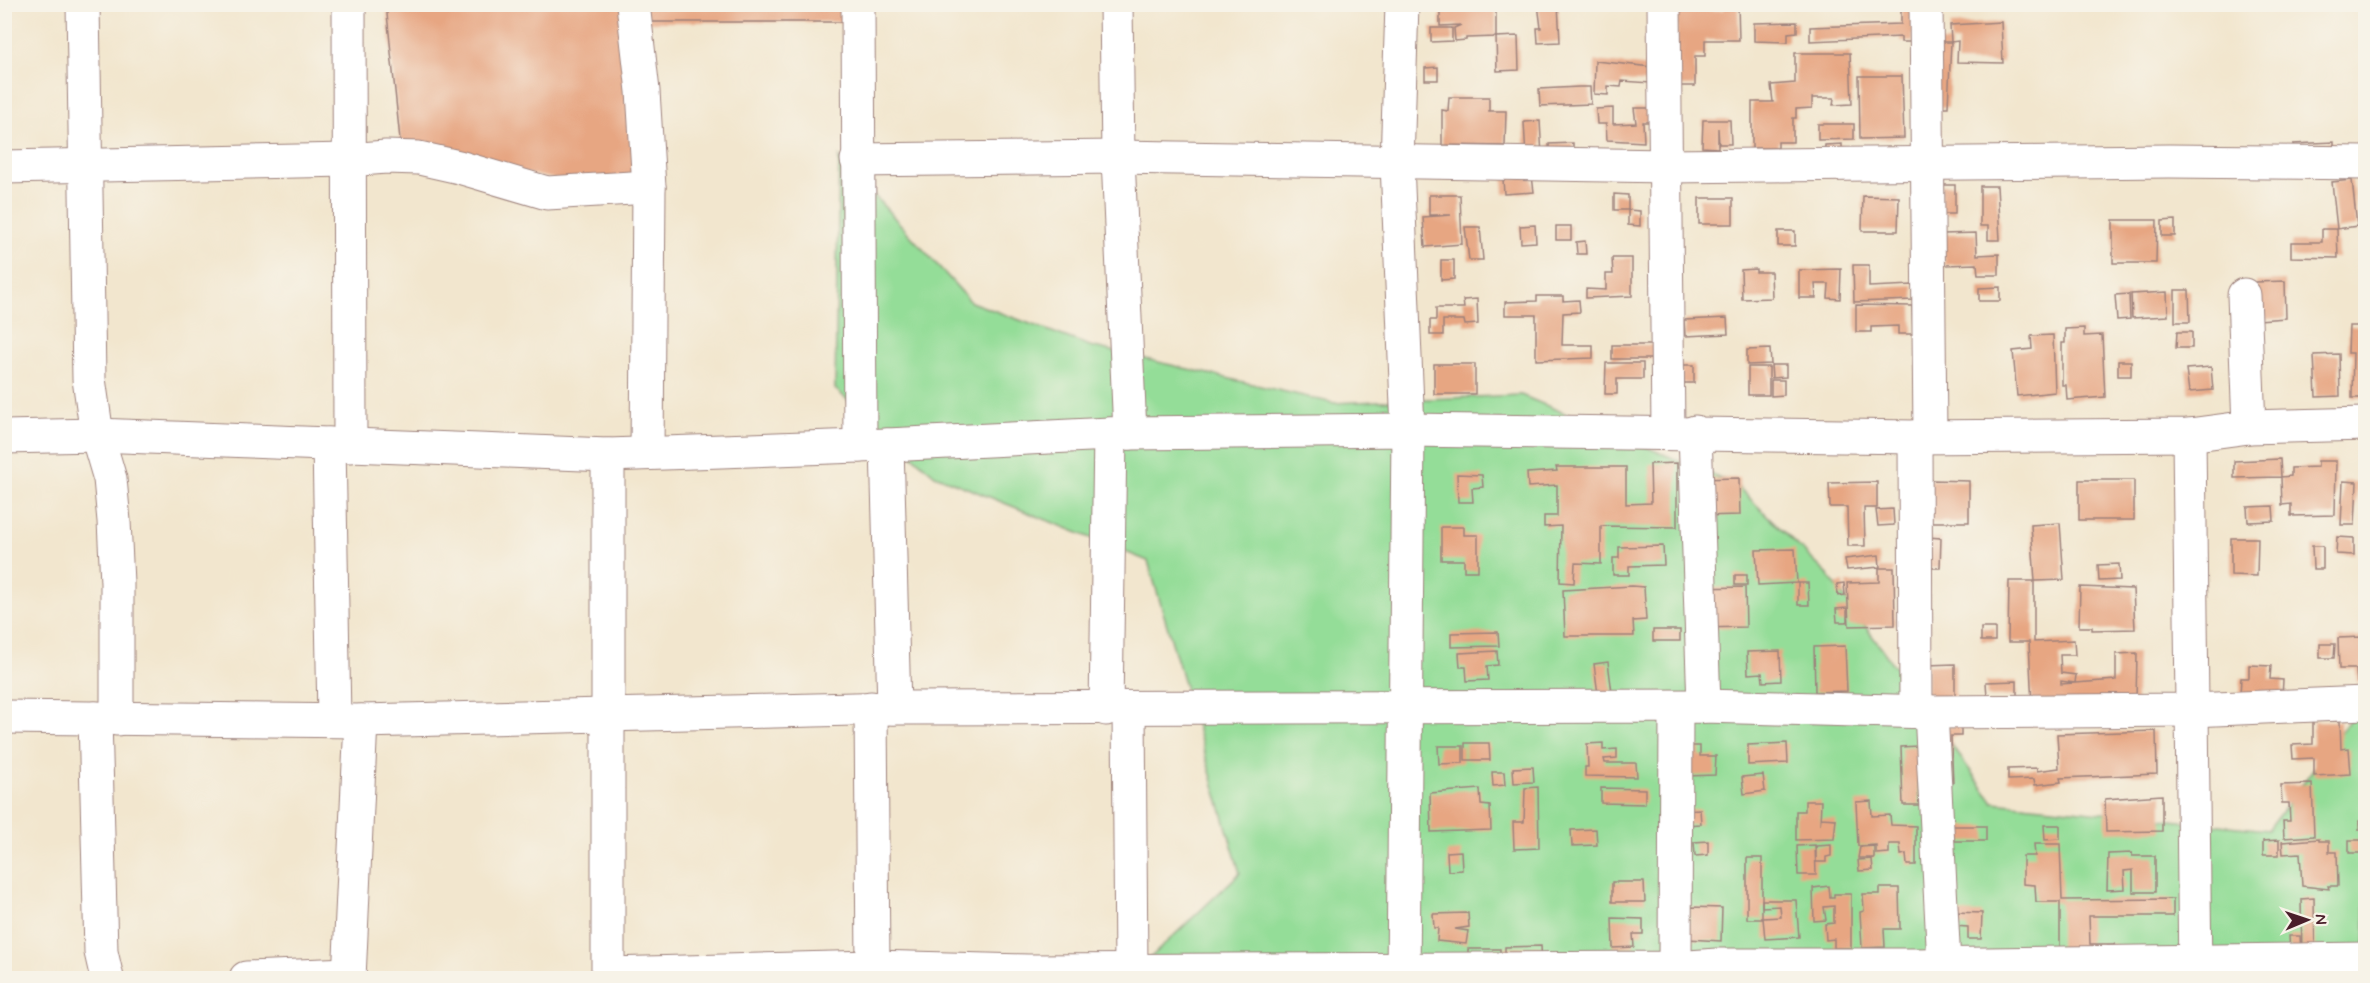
<svg xmlns="http://www.w3.org/2000/svg" width="2370" height="983" viewBox="0 0 2370 983" font-family="Mynerve,sans-serif">
  <rect width="100%" height="100%" fill="#f7f3e8"/>
  <filter id="ink" filterUnits="userSpaceOnUse"><feTurbulence type="fractalNoise" baseFrequency=".0167" numOctaves="2"/><feDisplacementMap in="SourceGraphic" scale="12" xChannelSelector="R" yChannelSelector="G"/><feConvolveMatrix kernelMatrix="1 2 1 2 8 2 1 2 1" color-interpolation-filters="sRGB"/></filter>
  <filter id="wash" filterUnits="userSpaceOnUse"><feTurbulence type="fractalNoise" baseFrequency=".008" numOctaves="4" result="noise"/><feDisplacementMap in="SourceGraphic" scale="24" xChannelSelector="R" yChannelSelector="G"/><feGaussianBlur stdDeviation="1.35" result="paint"/><feColorMatrix in="noise" values="0 0 0 0 0 0 0 0 0 0 0 0 0 0 0 0 0 1.4 0 .05"/><feComposite in="paint" operator="in"/></filter>
  <g filter="url(#wash)">
    <rect width="100%" height="100%" fill="#f2e6ce"/>
    <!-- green -->
    <path fill="#94dd98" stroke="#6f7e62" stroke-width="1.5" d="M839,157L971,302L1090,346L1333,403L1521,395L1735,484L1828,575L1993,802L2268,830L2365,699V978H1129L1240,873L1148,561L935,475L835,389Z"/>
    <g id="blocks">
      <!-- building -->
      <g fill="#e7a682">
        <path d="M386,4H623L641,180L585,185L401,149Z"/>
        <path d="M644,4H854L853,22H645Z"/>
        <path d="M1538,4H1558L1560,42L1538,43L1537,28H1541Z"/>
        <path d="M1723,4H1738L1739,40H1705V56H1695V86H1677V11L1723,10Z"/>
        <path d="M1901,4H1913V42H1901V37L1810,41V27L1901,24Z"/>
        <path d="M1496,9V37L1466,38V40L1455,41L1454,28L1461,25L1440,26V11Z"/>
        <path d="M1797,22V32L1788,33V42L1754,41V23Z"/>
        <path d="M2001,22L2003,63L1957,62L1958,41L1951,42L1950,25Z"/>
        <path d="M1431,28H1452V41L1431,42Z"/>
        <path d="M1518,36L1519,70L1497,71L1496,37Z"/>
        <path d="M1934,42H1951L1948,107H1935Z"/>
        <path d="M1795,53H1850L1852,104L1833,105L1834,98H1812V108L1796,109V118H1793V142H1778V148H1752V102H1773L1771,85L1795,83Z"/>
        <path d="M1595,61L1652,67L1651,83L1622,81L1621,87L1608,86V95L1594,94Z"/>
        <path d="M1438,67V80H1425V68Z"/>
        <path d="M1859,76H1902L1904,138L1860,139Z"/>
        <path d="M1579,87H1590L1591,104L1540,106L1539,89Z"/>
        <path d="M1449,97H1489V111H1506L1505,146L1442,145V110L1448,111Z"/>
        <path d="M1613,108V124L1636,123L1634,108H1649L1650,122H1643L1644,142L1607,140L1606,124H1597L1596,109Z"/>
        <path d="M1703,120H1730L1731,144H1719L1718,128V148L1702,147Z"/>
        <path d="M1540,121L1542,156L1526,157L1524,122Z"/>
        <path d="M1818,124H1854V139L1818,140Z"/>
        <path d="M2334,142V156L2293,157V144Z"/>
        <path d="M1573,143V158L1550,159L1549,144Z"/>
        <path d="M1842,144V161H1824L1825,145Z"/>
        <path d="M1532,176L1534,192L1504,194L1503,179Z"/>
        <path d="M2352,180L2357,226L2337,229L2332,182Z"/>
        <rect x="1941" y="185" width="14" height="29"/>
        <path d="M1980,186H1997L2000,240H1988V226H1980Z"/>
        <path d="M1614,194L1628,195V210H1614Z"/>
        <path d="M1429,195H1460L1462,244L1425,247L1423,217L1451,215H1429Z"/>
        <path d="M1863,196L1899,197L1898,231H1862Z"/>
        <rect x="1699" y="198" width="34" height="26"/>
        <path d="M1628,210L1640,211V226L1628,225Z"/>
        <path d="M2113,220H2157L2156,263H2113Z"/>
        <path d="M2175,220V236H2162V221Z"/>
        <path d="M1535,225L1536,242L1521,243L1520,226Z"/>
        <rect x="1556" y="226" width="15" height="14"/>
        <path d="M1465,227H1480L1483,260H1469Z"/>
        <path d="M2322,229H2337L2338,258L2291,257V242H2322Z"/>
        <rect x="1778" y="231" width="17" height="15"/>
        <path d="M1976,233L1977,255L1999,254V275H1978L1977,264L1945,265L1943,234Z"/>
        <path d="M1585,241L1586,254H1577L1576,242Z"/>
        <path d="M1612,258H1632V296L1586,298V289L1606,290V274H1613Z"/>
        <path d="M1441,260H1454V279L1441,280Z"/>
        <path d="M1853,265H1869V287L1913,285L1914,300L1854,302Z"/>
        <path d="M1756,269V272H1771L1772,298L1742,299L1741,270Z"/>
        <path d="M1841,269L1840,299L1828,298L1829,284H1815L1816,298H1799V270Z"/>
        <path d="M2285,281L2286,318L2258,320L2256,282Z"/>
        <path d="M2000,287V301H1979V288Z"/>
        <path d="M2175,290H2189L2190,322H2175Z"/>
        <path d="M2167,292L2168,316L2132,318L2131,294Z"/>
        <path d="M2129,294L2130,319L2117,320L2115,295Z"/>
        <path d="M1537,296H1563V301L1579,300L1580,312L1563,313L1562,345H1593V358L1536,360V315H1505V302L1537,301Z"/>
        <path d="M1477,299L1478,324L1465,325L1464,320H1443V335H1430V320H1436V308H1464L1463,300Z"/>
        <path d="M1856,305L1912,306L1913,334H1898V326L1871,327V332H1856Z"/>
        <path d="M1727,318L1728,334L1685,336L1684,320Z"/>
        <path d="M2349,326H2366V398H2352L2353,353H2348Z"/>
        <path d="M2084,328V336L2102,335L2105,397L2067,400L2066,385H2062V343H2065V329Z"/>
        <path d="M2177,332H2192V348H2176Z"/>
        <path d="M2053,335L2055,392L2017,396L2013,351L2032,349L2031,336Z"/>
        <path d="M1612,345H1655L1656,359H1612Z"/>
        <path d="M1770,349L1771,364L1747,365V350Z"/>
        <path d="M2339,354L2340,396L2316,397L2314,355Z"/>
        <rect x="2118" y="361" width="13" height="15"/>
        <path d="M1606,363H1643V379H1617V394H1605Z"/>
        <rect x="1434" y="364" width="41" height="30"/>
        <rect x="1681" y="365" width="13" height="18"/>
        <path d="M1771,365H1786V377L1772,378Z"/>
        <rect x="1748" y="367" width="21" height="28"/>
        <path d="M2211,367L2213,390L2189,392L2186,369Z"/>
        <path d="M1771,380H1784V395L1771,396Z"/>
        <path d="M2280,459L2281,477L2291,476V468L2318,467V461H2336L2335,515L2291,516V504L2282,505L2281,477L2234,478V461Z"/>
        <path d="M1677,463V527L1601,526V564L1575,563L1574,583L1560,582L1561,526L1544,527V516H1557V485L1528,487L1527,473L1557,471L1556,467H1626V504L1651,503L1650,464Z"/>
        <path d="M1457,474L1482,475L1483,487L1472,488L1473,502H1458Z"/>
        <path d="M1739,478L1740,515L1699,516L1698,479Z"/>
        <path d="M1931,480L1969,481V522H1924Z"/>
        <rect x="2079" y="480" width="55" height="40"/>
        <path d="M2343,481L2357,482L2355,525H2341Z"/>
        <path d="M1877,482V508H1864L1865,546H1848L1847,507H1830L1829,483Z"/>
        <path d="M2273,506L2274,521L2248,522L2247,507Z"/>
        <path d="M1893,509L1894,525L1878,526L1876,510Z"/>
        <path d="M2060,523L2064,580L2035,581L2031,525Z"/>
        <path d="M1441,527H1464V535H1478V571H1464V560H1441Z"/>
        <path d="M1927,537L1941,538L1940,568H1926Z"/>
        <path d="M2337,537L2354,538V555L2336,554Z"/>
        <path d="M2231,538H2258L2257,576L2231,575Z"/>
        <path d="M1663,546L1664,565L1629,566V575H1613V558H1619V547Z"/>
        <path d="M2312,546H2323V569H2313Z"/>
        <path d="M1795,549L1797,583L1758,585L1756,550Z"/>
        <path d="M1879,555L1880,567L1847,570L1845,559Z"/>
        <path d="M2119,564L2120,580L2099,581L2098,565Z"/>
        <path d="M1879,568H1894L1895,625L1849,626L1847,583L1879,582Z"/>
        <rect x="1735" y="575" width="12" height="10"/>
        <path d="M2009,581H2034V642L2074,640L2075,655H2060L2061,673L2076,675L2075,683L2061,681V684L2116,680V654L2137,653L2136,701L2032,707L2029,642H2008Z"/>
        <path d="M1798,583H1808L1809,605H1798Z"/>
        <path d="M1844,583L1845,595L1838,596L1837,584Z"/>
        <path d="M1632,586L1644,587L1646,620L1633,621L1634,636H1565L1563,590Z"/>
        <path d="M1745,587L1746,627L1698,628L1697,588Z"/>
        <path d="M2080,587L2133,589L2135,629L2092,630V627H2079Z"/>
        <path d="M1847,608V622H1837L1836,609Z"/>
        <rect x="1981" y="628" width="14" height="13"/>
        <rect x="1653" y="630" width="27" height="11"/>
        <path d="M1498,632L1499,646L1451,647V633Z"/>
        <path d="M2363,637L2366,681L2357,682L2356,669H2339L2338,638Z"/>
        <path d="M2320,644H2335L2334,658H2320Z"/>
        <path d="M1845,646L1847,691L1815,692L1814,647Z"/>
        <path d="M1497,651L1498,665L1487,666L1488,680L1467,681L1466,667H1460L1459,653Z"/>
        <path d="M1780,651L1781,681L1763,682L1762,673L1748,674L1747,652Z"/>
        <path d="M1608,662L1613,700L1599,702L1594,664Z"/>
        <path d="M1955,664V698H1927V665Z"/>
        <path d="M2249,665L2271,666L2270,679L2283,680L2282,697L2240,695L2241,678H2249Z"/>
        <path d="M2017,681V696L1987,697L1986,682Z"/>
        <path d="M2313,721H2340L2341,749L2349,748L2351,774L2314,776V758L2293,759L2292,745L2313,744Z"/>
        <path d="M1961,724V736H1951L1953,783H1937L1936,731Z"/>
        <path d="M2156,731L2157,774L2060,778L2061,782L2035,785L2034,779L2008,780V769L2037,768V771L2059,768L2057,734Z"/>
        <path d="M1465,743H1489L1490,760H1465Z"/>
        <path d="M1603,743V750L1617,749V758L1604,759L1605,763H1636L1637,777L1585,776V767H1588L1587,744Z"/>
        <path d="M1787,743L1788,763L1748,765V745Z"/>
        <path d="M1438,746H1463V763L1439,764Z"/>
        <path d="M1687,746H1700V756H1716L1715,775L1687,776Z"/>
        <path d="M1917,746L1919,805H1903L1901,747Z"/>
        <path d="M1533,767L1534,782L1514,783L1513,768Z"/>
        <path d="M1492,772H1504L1505,785L1493,786Z"/>
        <path d="M1763,775L1765,791L1744,794L1742,777Z"/>
        <path d="M2312,784L2314,836L2284,838L2283,821H2290L2289,803H2282L2281,785Z"/>
        <path d="M1538,787L1539,848L1514,849L1513,822H1524L1525,788Z"/>
        <path d="M1601,788L1645,789V804L1601,803Z"/>
        <path d="M1480,789L1481,805L1490,806L1491,830L1431,832L1430,793Z"/>
        <path d="M2162,795V831L2106,832L2105,799Z"/>
        <path d="M1805,801H1821L1820,825L1821,818L1836,819L1834,839L1796,840V811H1805Z"/>
        <path d="M1871,801L1872,816L1890,815L1891,825L1916,826V865H1907L1906,854L1901,855L1900,844H1889V853L1876,854V845L1858,846L1856,802Z"/>
        <path d="M1700,809L1701,824L1684,825L1683,810Z"/>
        <rect x="2359" y="821" width="7" height="9"/>
        <path d="M2044,825H2060V839L2045,840Z"/>
        <rect x="1952" y="826" width="34" height="15"/>
        <path d="M1596,829L1597,845L1572,846L1571,830Z"/>
        <path d="M2319,839V841H2329V852H2337L2338,886H2328L2329,889L2302,886L2300,853L2283,854L2282,842Z"/>
        <path d="M2279,840V855H2263V841Z"/>
        <rect x="2349" y="840" width="17" height="13"/>
        <path d="M1708,841V855L1695,856L1694,842Z"/>
        <path d="M2034,844H2060L2062,900L2173,899V916H2089L2090,944H2115L2114,958L2060,959V902H2036L2035,885L2023,884V856H2035Z"/>
        <path d="M1815,845L1816,875H1798L1797,846Z"/>
        <path d="M1831,845V856L1826,857V862H1816V846Z"/>
        <path d="M1874,846V858H1858L1860,847Z"/>
        <path d="M1461,851L1462,870L1448,871L1447,852Z"/>
        <path d="M2132,853V856H2155V892H2133V870L2124,871L2125,889L2107,890L2108,854Z"/>
        <rect x="1747" y="858" width="15" height="61"/>
        <path d="M1872,859L1873,870L1859,871L1858,860Z"/>
        <path d="M1612,882H1644L1645,902H1612Z"/>
        <path d="M1829,886L1830,897H1834V894H1851V948H1834V939L1826,940L1825,924L1834,923V906L1824,907L1826,920L1814,921L1813,888Z"/>
        <path d="M1880,888H1899L1900,929H1884L1885,947L1862,948L1860,912L1864,911L1863,894H1880Z"/>
        <path d="M2314,898L2315,956H2302L2301,899Z"/>
        <path d="M1762,900H1796L1799,937L1765,939L1763,918L1781,917L1780,906L1762,907Z"/>
        <path d="M1690,907L1722,908L1721,941L1688,939Z"/>
        <path d="M1954,912L1982,913L1981,939H1968V927L1953,926Z"/>
        <path d="M1468,913L1469,927L1455,929L1468,931L1466,944L1437,941L1438,928H1434L1433,914Z"/>
        <path d="M1612,918L1643,919V934H1633L1634,947L1613,948Z"/>
        <path d="M2289,936H2300L2301,955H2290Z"/>
        <path d="M1541,946L1542,962L1505,963V947Z"/>
        <rect x="1468" y="949" width="32" height="13"/>
      </g>
    </g>
  </g>
  <g filter="url(#ink)">
    <use href="#blocks" fill-opacity="0" stroke="#9e827c" stroke-width="1.5"/>
    <g fill="none" stroke-linecap="round" stroke-linejoin="round">
      <!-- minor casing -->
      <g stroke="#9e827c" stroke-width="35">
        <g id="minor">
          <path d="M83,4L89,379L97,435L110,479L114,521L117,583V719"/>
          <path d="M349,4L350,446"/>
          <path d="M633,4L643,91L649,187L647,453"/>
          <path d="M858,4L860,446"/>
          <path d="M1116,4L1118,157L1130,433"/>
          <path d="M1402,4L1397,163L1408,430L1403,978"/>
          <path d="M1664,4L1668,433"/>
          <path d="M1926,4L1930,436"/>
          <path d="M857,160L1118,157L1667,166L2169,161L2366,163"/>
          <path d="M4,167L348,160L386,157L419,158L459,167L547,193L649,187"/>
          <path d="M2244,295L2249,427"/>
          <path d="M1695,432L1704,706"/>
          <path d="M2189,435L2195,978"/>
          <path d="M4,437L97,435L608,455L887,445L1130,433L1408,430L1915,437L2189,435L2249,427L2366,424"/>
          <path d="M1915,437L1916,711"/>
          <path d="M329,444L334,719"/>
          <path d="M887,445L894,708"/>
          <path d="M608,455V978"/>
          <path d="M871,708L873,967"/>
          <path d="M1106,709L1110,434"/>
          <path d="M1129,709L1131,970"/>
          <path d="M1931,712L1944,964"/>
          <path d="M4,717L361,721L894,708L1704,706L1931,712L2191,710L2366,703"/>
          <path d="M95,718L101,952L107,978"/>
          <path d="M1675,968L1676,707"/>
          <path d="M608,974L873,967L1028,971L1675,968L1717,965H1916L2366,959"/>
          <path d="M246,978L349,974"/>
          <path d="M349,978L361,721"/>
        </g>
      </g>
      <!-- minor -->
      <use href="#minor" stroke="#fff" stroke-width="33"/>
    </g>
  </g>
  <!-- margin -->
  <rect width="2370" height="983" fill="none" stroke="#f7f3e8" stroke-width="24"/>
  <!-- north arrow -->
  <g transform="translate(2307 920) rotate(88)" stroke="#f7f3e8" stroke-width="4.5" paint-order="stroke">
  <path d="M0-4.5L10 22L0 15L-10 22Z" fill="#4a1f2b"/>
  <text y="-9" font-size="16" font-weight="bold" text-anchor="middle" fill="#4a1f2b">N</text>
  </g>
</svg>
